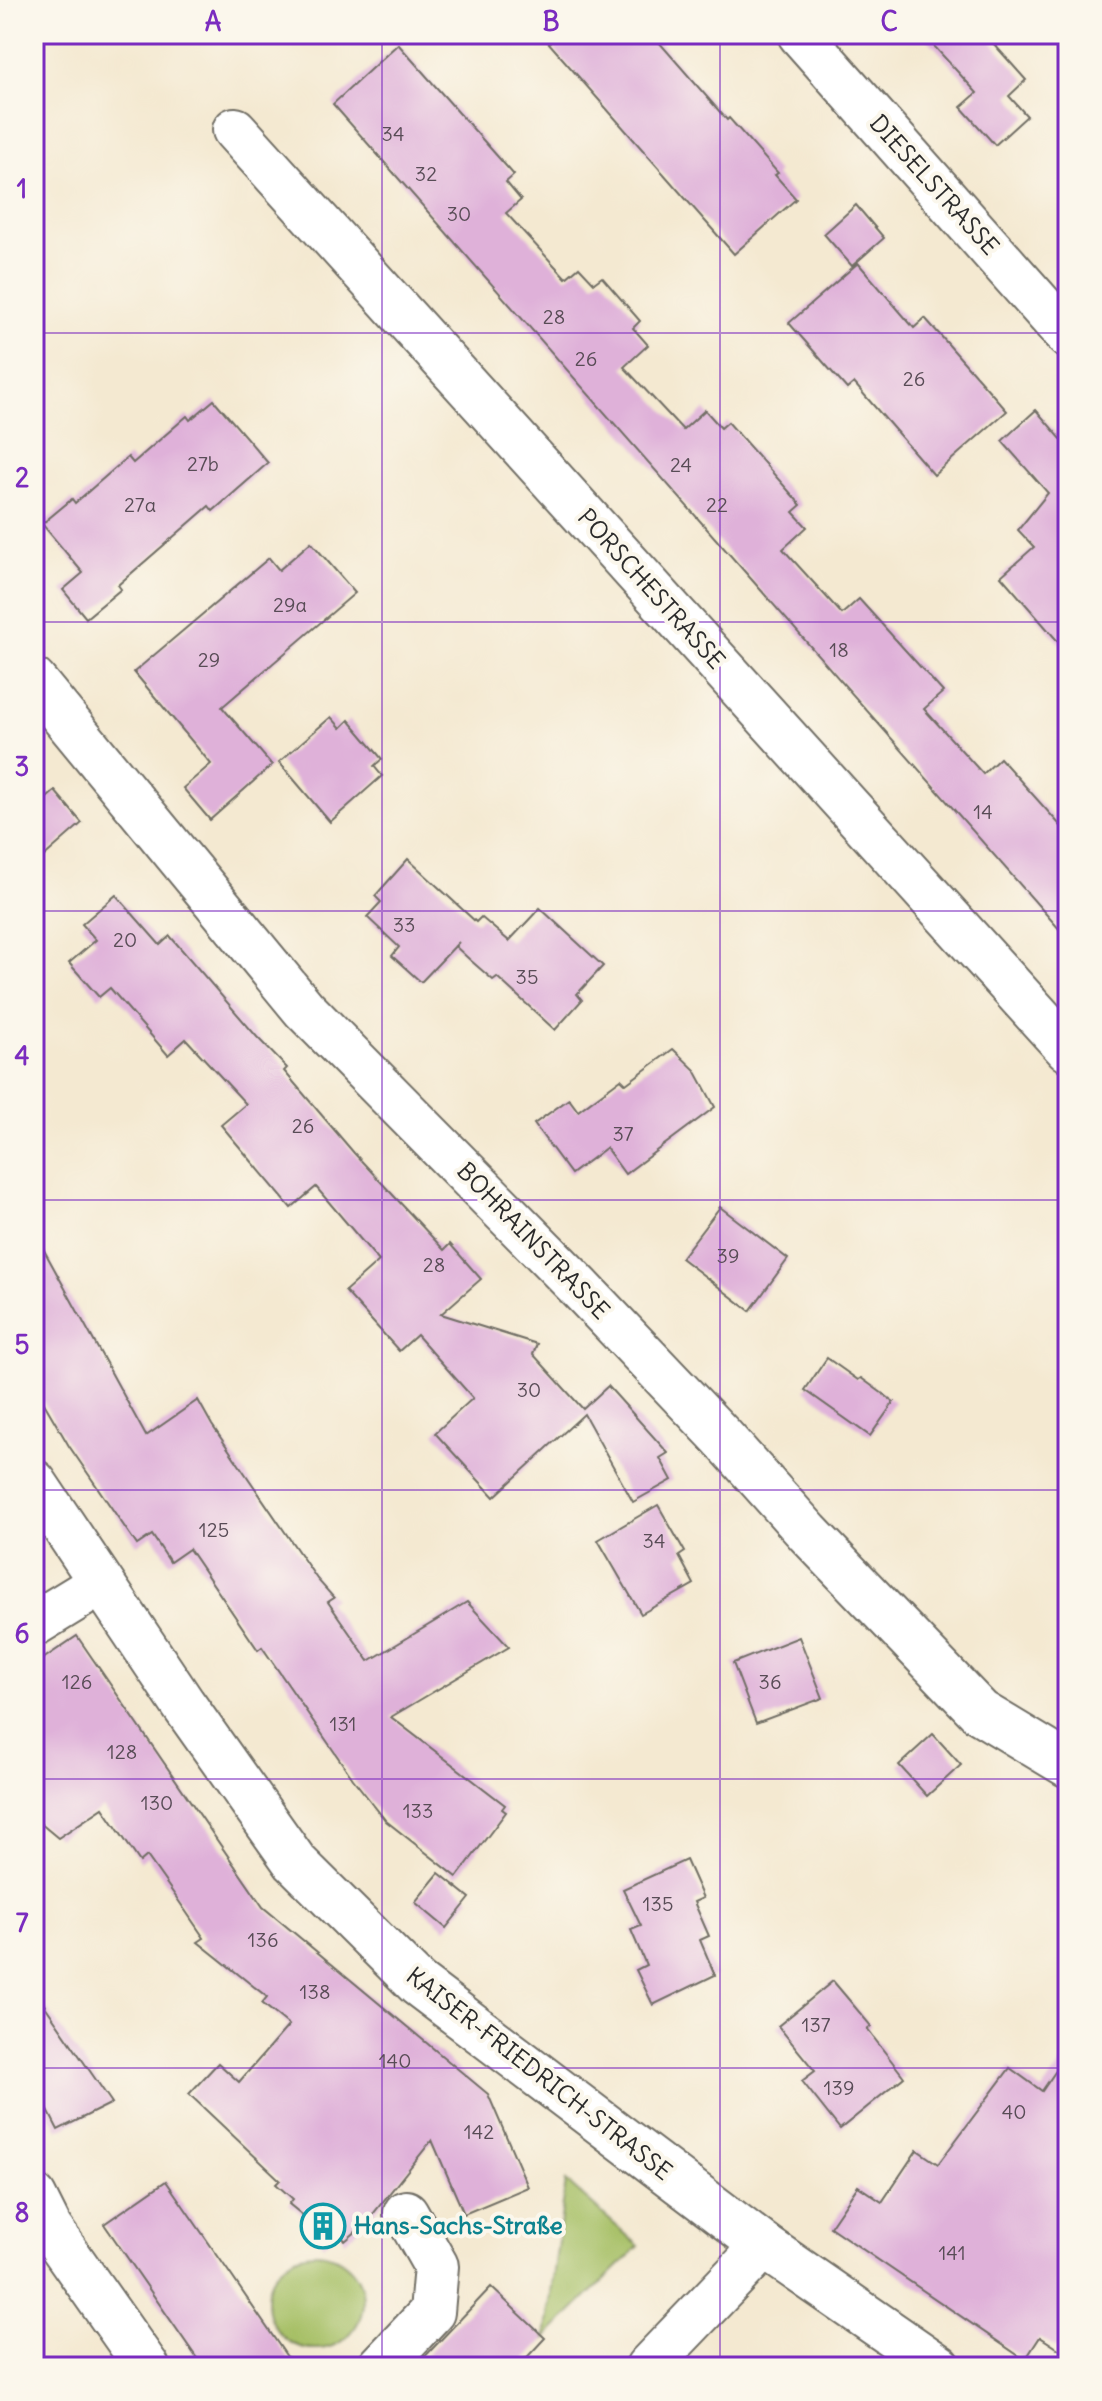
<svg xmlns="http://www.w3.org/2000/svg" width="1102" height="2401" viewBox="0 0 1102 2401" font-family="Delius,sans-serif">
  <rect width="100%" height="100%" fill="#fbf7ec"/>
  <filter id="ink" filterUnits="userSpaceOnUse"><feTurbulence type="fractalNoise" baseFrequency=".0125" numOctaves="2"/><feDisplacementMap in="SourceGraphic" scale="16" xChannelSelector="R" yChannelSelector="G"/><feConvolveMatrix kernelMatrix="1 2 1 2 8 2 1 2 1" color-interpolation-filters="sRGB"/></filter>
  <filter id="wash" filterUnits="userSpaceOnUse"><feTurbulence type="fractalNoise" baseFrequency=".006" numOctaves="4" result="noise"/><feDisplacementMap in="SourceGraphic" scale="32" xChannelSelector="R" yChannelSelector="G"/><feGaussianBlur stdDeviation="1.8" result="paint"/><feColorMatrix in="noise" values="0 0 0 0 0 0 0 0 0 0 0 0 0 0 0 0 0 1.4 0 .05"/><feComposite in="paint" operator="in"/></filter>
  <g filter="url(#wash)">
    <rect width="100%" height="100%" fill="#f4e9d1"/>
    <!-- green -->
    <g fill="#a6bf65" stroke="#687548" stroke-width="2">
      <path d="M566,2181L639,2246L545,2338Z"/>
      <circle cx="315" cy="2301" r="48"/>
    </g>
    <g id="blocks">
      <!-- building -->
      <g fill="#dfb1d9">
        <path d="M541,34H652L727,120L729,118L778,173L775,175L796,199L734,254Z"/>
        <path d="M923,34H985L1026,80L1009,96L1027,116L995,145L961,107L977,93Z"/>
        <path d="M398,44L514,175L506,182L521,200L506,213L566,278L579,267L594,283L602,277L640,321L633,328L648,345L624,367L683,430L705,410L721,428L728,422L801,505L793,512L807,527L783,549L842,614L859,599L943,692L924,709L983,774L1000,758L1068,834V939L333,104Z"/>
        <path d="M856,205L884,238L852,266L824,234Z"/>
        <path d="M858,263L914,328L925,318L1007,411L934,475L854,383L847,389L789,323Z"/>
        <path d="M214,400L268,463L213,511L209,506L118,585L121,589L86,618L63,590L83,573L42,524L72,499L75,503L128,457L133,463L187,416L190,420Z"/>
        <path d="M1036,410L1068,447V653L1001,576L1034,547L1018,530L1048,493L1002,441Z"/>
        <path d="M311,542L355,593L222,707L272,765L210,820L183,788L211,764L134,672L269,558L279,570Z"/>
        <path d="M331,717L341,728L349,720L382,759L374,766L382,776L330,822L279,762Z"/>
        <path d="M55,791L82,823L34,865V809Z"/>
        <path d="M408,859L476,922L481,917L509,941L540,908L603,966L577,994L582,1000L555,1030L497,977L493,980L469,959L455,946L459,942L421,982L392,956L399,947L367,917L381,902L375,896Z"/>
        <path d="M116,895L160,945L170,936L257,1037L287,1068L284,1071L354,1153L444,1250L450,1244L481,1279L441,1314L537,1344L533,1354L583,1409L608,1386L668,1453L660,1458L672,1480L633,1502L584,1414L494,1497L435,1433L473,1398L417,1335L399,1351L345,1291L379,1261L316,1187L291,1208L221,1125L246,1104L186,1039L168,1055L110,988L99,997L69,963L96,940L82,924Z"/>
        <path d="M673,1049L695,1070L715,1107L625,1174L606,1148L571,1174L534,1124L569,1099L578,1111L621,1079L626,1084Z"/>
        <path d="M720,1207L788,1259L750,1311L681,1258Z"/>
        <path d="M34,1232L146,1436L198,1400L212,1425L317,1579L334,1598L328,1602L369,1661L467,1602L509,1647L391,1717L505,1805L502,1809L506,1812L457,1877L386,1821L353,1779L262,1647L258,1650L189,1549L170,1562L152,1535L137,1545L69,1446L34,1386Z"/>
        <path d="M827,1358L858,1380L861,1378L894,1402L870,1436L805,1390Z"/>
        <path d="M658,1505L685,1552L679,1556L694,1584L641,1614L598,1540Z"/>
        <path d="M77,1636L263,1907L488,2094L528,2187L464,2214L432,2140L365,2224L345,2241L340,2233L323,2245L306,2218L289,2204L293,2199L276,2184L280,2180L189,2094L218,2063L239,2082L289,2025L262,2003L267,1997L198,1942L204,1938L176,1897L147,1856L140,1862L103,1808L58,1838L34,1818V1665Z"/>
        <path d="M799,1637L823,1698L756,1723L733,1663Z"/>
        <path d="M933,1734L961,1765L927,1796L899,1765Z"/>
        <path d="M686,1860L703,1898L694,1902L709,1936L700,1940L715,1975L653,2005L636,1970L646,1965L631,1930L641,1926L623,1889Z"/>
        <path d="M439,1873L470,1898L446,1928L415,1902Z"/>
        <path d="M833,1981L871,2026L867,2029L904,2077L840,2129L802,2081L815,2071L778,2026Z"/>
        <path d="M34,1990L112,2103L58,2130L34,2083Z"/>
        <path d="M1068,2053V2355L1040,2337L1025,2360L830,2227L858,2186L882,2202L917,2150L938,2164L1010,2068L1042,2091Z"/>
        <path d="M166,2181L231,2275L294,2367H203L104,2224Z"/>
        <path d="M491,2287L545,2338L518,2367H415Z"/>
      </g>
    </g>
  </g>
  <g filter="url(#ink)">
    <use href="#blocks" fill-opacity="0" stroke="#716e65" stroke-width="2"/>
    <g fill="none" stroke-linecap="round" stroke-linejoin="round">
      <!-- minor casing -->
      <g stroke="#716e65" stroke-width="48">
        <g id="minor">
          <path d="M800,34L1068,336"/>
          <path d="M235,130L1068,1049"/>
          <path d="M34,681L304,1009L579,1287L721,1436L808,1533L980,1712L1068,1765"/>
          <path d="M34,1482L183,1704L295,1862L418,1984L764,2246L939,2367"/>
          <path d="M34,1624L101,1583"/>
          <path d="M34,2197L50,2229L147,2367"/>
          <path d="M380,2367L432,2312L436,2266L406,2213"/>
          <path d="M648,2367L764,2246"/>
        </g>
      </g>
      <!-- minor -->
      <use href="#minor" stroke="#fff" stroke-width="44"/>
    </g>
  </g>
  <!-- grid -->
  <path fill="none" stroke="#7b2cbf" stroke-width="2" stroke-opacity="0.55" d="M382,34V2367M720,34V2367M34,333H1068M34,622H1068M34,911H1068M34,1200H1068M34,1490H1068M34,1779H1068M34,2068H1068"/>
  <!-- icons -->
  <defs>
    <g id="building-ring" transform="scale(2.3)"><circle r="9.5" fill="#fbf7ec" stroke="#0f9aa8" stroke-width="1.5"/><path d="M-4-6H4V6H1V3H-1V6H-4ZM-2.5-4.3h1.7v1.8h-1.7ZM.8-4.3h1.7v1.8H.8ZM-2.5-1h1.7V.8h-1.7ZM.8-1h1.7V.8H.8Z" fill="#0f9aa8"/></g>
  </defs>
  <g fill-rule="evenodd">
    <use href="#building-ring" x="323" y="2226"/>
  </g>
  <g text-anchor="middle" stroke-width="8" stroke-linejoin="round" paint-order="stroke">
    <!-- number labels -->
    <g font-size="20" fill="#584c56">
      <text x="393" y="141">34</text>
      <text x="426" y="181">32</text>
      <text x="459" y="221">30</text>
      <text x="554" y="324">28</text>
      <text x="586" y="366">26</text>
      <text x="914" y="386">26</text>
      <text x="203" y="471">27b</text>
      <text x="681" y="472">24</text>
      <text x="140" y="512">27a</text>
      <text x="717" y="512">22</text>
      <text x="290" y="612">29a</text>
      <text x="839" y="657">18</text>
      <text x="209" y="667">29</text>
      <text x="983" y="819">14</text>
      <text x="404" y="932">33</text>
      <text x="125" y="947">20</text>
      <text x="527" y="984">35</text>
      <text x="303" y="1133">26</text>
      <text x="623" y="1141">37</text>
      <text x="728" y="1263">39</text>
      <text x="434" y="1272">28</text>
      <text x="529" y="1397">30</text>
      <text x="214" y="1537">125</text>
      <text x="654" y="1548">34</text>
      <text x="77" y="1689">126</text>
      <text x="770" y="1689">36</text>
      <text x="343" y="1731">131</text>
      <text x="122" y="1759">128</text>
      <text x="157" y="1810">130</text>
      <text x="418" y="1818">133</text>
      <text x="658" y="1911">135</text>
      <text x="263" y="1947">136</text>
      <text x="315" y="1999">138</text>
      <text x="816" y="2032">137</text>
      <text x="395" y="2068">140</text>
      <text x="839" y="2095">139</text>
      <text x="1014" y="2119">40</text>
      <text x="479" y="2139">142</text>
      <text x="952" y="2260">141</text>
    </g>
    <!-- street labels -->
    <g font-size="24" fill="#2b2b2b" stroke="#fbf7ec">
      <text transform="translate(934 185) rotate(48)" y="8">DIESELSTRASSE</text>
      <text transform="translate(651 589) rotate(48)" y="8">PORSCHESTRASSE</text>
      <text transform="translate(533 1241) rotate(46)" y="8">BOHRAINSTRASSE</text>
      <text transform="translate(539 2074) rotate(38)" y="8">KAISER-FRIEDRICH-STRASSE</text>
    </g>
    <!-- culture labels -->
    <g font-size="24" font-weight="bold" fill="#0d838f" stroke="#fbf7ec" text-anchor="start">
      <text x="354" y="2234">Hans-Sachs-Straße</text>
    </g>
  </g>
  <!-- margin -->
  <rect width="1102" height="2401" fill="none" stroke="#fbf7ec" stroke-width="88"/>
  <rect x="44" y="44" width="1014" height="2313" fill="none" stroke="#7b2cbf" stroke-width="3"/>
  <g font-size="26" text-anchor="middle" font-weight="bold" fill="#7b2cbf">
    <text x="213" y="31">A</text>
    <text x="551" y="31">B</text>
    <text x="889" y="31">C</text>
    <text x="22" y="198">1</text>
    <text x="22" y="487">2</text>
    <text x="22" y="776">3</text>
    <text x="22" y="1065">4</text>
    <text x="22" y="1354">5</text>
    <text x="22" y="1643">6</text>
    <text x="22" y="1932">7</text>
    <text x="22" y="2222">8</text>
  </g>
</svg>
